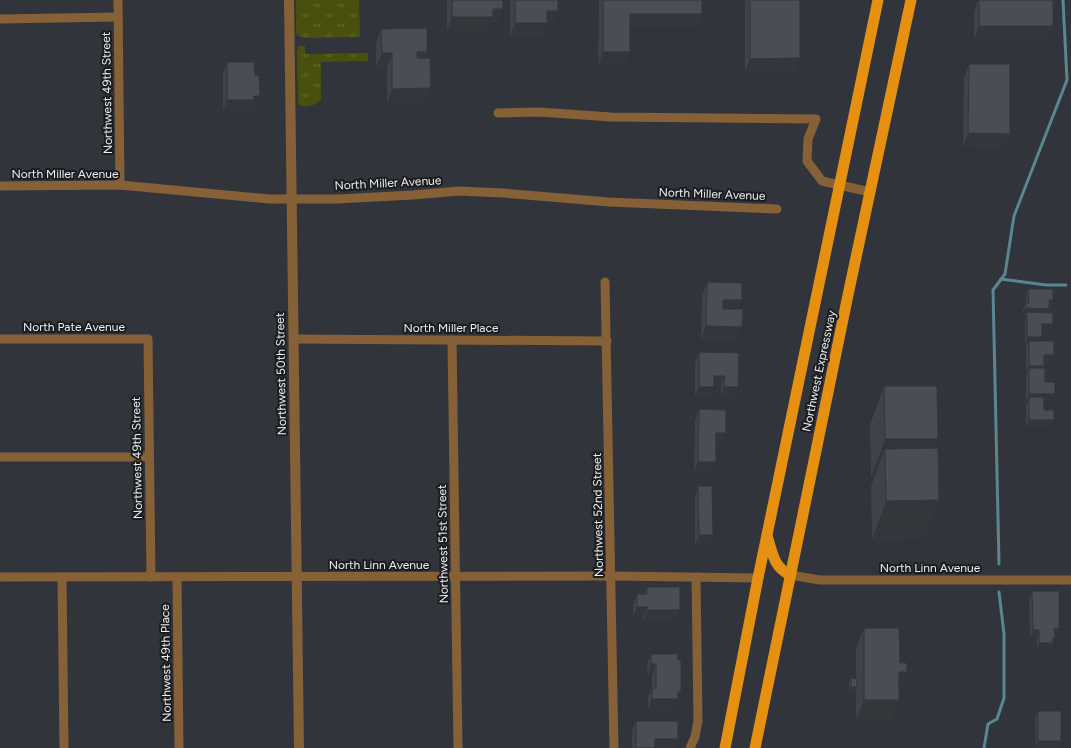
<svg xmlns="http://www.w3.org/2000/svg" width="1071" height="748" viewBox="0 0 1071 748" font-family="Figtree,sans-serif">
  <defs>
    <pattern id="grass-tufts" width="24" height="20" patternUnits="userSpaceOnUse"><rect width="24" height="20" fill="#49500d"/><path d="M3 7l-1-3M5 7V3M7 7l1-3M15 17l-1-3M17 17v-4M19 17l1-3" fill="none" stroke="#646a31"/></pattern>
  </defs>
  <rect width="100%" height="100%" fill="#31343b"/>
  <!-- grass -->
  <g fill="url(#grass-tufts)">
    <path d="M296,0H359L360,37L305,38L298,36L296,33Z"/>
    <path d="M300,46H305V54L368,53V61L321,62V100C315,105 305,109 298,104V101L297,52L298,47Z"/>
  </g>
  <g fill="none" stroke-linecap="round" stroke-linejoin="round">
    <!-- stream -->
    <g stroke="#5a8690" stroke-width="3">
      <path d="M1001,279L1046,285H1066"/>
      <path d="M999,564L993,290L1005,274L1014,216L1067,80L1063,0"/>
      <path d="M984,748L988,724L997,719L1004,698V634L999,592"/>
    </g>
    <!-- minor -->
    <g stroke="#866037" stroke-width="9">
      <path d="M118,0L120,185"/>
      <path d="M0,19L118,17"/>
      <path d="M498,113L539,112L611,117L816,119L808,139L807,161L822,181L870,192"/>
      <path d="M0,186L120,185L270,199H338L413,195L459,191L503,193L609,202L777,209"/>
      <path d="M605,282L614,748"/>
      <path d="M0,339H148L151,577"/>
      <path d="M294,339L607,341"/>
      <path d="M452,340L458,748"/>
      <path d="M0,457H149"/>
      <path d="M790,575L820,580H1071"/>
      <path d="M0,577L612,576L758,578"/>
      <path d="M62,577L64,748"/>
      <path d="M177,577L179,748"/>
      <path d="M690,748L695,737L698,720L696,577"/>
    </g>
    <!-- tertiary -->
    <path stroke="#866037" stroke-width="10" d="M289,0L299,748"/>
    <!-- trunk -->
    <g stroke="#e69012" stroke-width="11">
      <path d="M767,536C773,554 773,566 790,575"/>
      <path d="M725,748L758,578L878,0"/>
      <path d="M755,748L848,295L911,0"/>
    </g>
  </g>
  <!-- wall -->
  <g fill="#3f4248">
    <path d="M447,0H503V9L498,23H491L488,31H447Z"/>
    <path d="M510,0H558V11L553,25H546L542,37H510Z"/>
    <path d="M599,0H702V14L697,28H630V52L625,66H598Z"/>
    <path d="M745,0H800V58L795,72L745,73Z"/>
    <path d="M978,0H1053V26L1048,40H974V12Z"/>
    <path d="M381,29L427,52L425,58L426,102L387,103V67H376V43Z"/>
    <path d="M227,62L256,106H252L250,111H223V73Z"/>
    <path d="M969,64L1010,134L1005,148L963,147L964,78Z"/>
    <path d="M707,282L739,309L737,341L701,340L702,296Z"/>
    <path d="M1028,289L1051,307H1049L1048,313L1053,324L1051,331H1042L1041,341L1054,355L1051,362H1044V366L1043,368L1045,382L1055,394L1053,401H1044V410L1054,420L1052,427H1026V404L1028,401H1026V376L1027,373H1026V348L1027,344H1025V320L1026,315H1023V310L1026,303V296Z"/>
    <path d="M699,352L739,353L734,398H721V386H714L710,397H695V363Z"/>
    <path d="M884,386L935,448L925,539L872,540L871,487L874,478H871L870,425Z"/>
    <path d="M699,409L722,444H716L712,473H694L695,420Z"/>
    <path d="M698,486L709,546H695V496Z"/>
    <path d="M647,587L676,621H643V617H633V605L637,594H645Z"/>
    <path d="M1032,591L1059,629L1057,636H1054L1055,638L1050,650H1037V637H1030L1029,598Z"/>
    <path d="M864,628L900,663L907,672L900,693H899L891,720H856V691H849V682L851,678L856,679V648Z"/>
    <path d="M651,654L677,703L674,710H648V698L652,688V675H648L647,664Z"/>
    <path d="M1038,711L1061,741L1059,748H1036L1035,718Z"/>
    <path d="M636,721L674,748H632V731Z"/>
  </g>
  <!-- shaded-wall -->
  <g fill="#33363b">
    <path d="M493,9H503L498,23H491L488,31H447L452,17Z"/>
    <path d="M547,11H558L553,25H546L542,37H510L515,23Z"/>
    <path d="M630,14H702L697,28H625Z"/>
    <path d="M979,26H1053L1048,40H974Z"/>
    <path d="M417,52H427L422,66H411Z"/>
    <path d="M603,52H630L625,66H598Z"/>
    <path d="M382,53H392L387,67H376Z"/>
    <path d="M800,58L795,72L745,73L750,59Z"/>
    <path d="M431,88L426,102L387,103L392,89Z"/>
    <path d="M254,96H260L256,106H252L250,111H223L227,100Z"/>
    <path d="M968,133L1010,134L1005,148L963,147Z"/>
    <path d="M723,300H742L737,314H718Z"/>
    <path d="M1049,300H1053L1051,307H1047Z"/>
    <path d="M1025,308L1049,309L1047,316L1027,312L1026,315H1023Z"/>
    <path d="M1042,324H1053L1051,331H1040Z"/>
    <path d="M706,326L742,327L737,341L701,340Z"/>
    <path d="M1027,337H1042L1040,344L1029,341L1027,344H1025Z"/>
    <path d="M1044,355H1054L1051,362H1041Z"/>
    <path d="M1029,366H1044L1041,373L1029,368L1027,373H1026Z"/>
    <path d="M714,376H725L721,386H710Z"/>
    <path d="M699,387H714L710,397H695Z"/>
    <path d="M724,387H738L734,398H721Z"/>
    <path d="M1029,394H1055L1053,401H1029V397L1028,401H1026Z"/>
    <path d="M1029,420H1054L1052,427H1026Z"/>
    <path d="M716,433H726L722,444H712Z"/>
    <path d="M885,439H938L924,478L885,449L874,478H871Z"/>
    <path d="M698,462H716L712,473H694Z"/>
    <path d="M939,500L925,539L872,540L886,501Z"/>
    <path d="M699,535H713L709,546H695Z"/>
    <path d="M637,607H647L643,617H633Z"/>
    <path d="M647,610H680L676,621H643Z"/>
    <path d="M1054,629H1059L1057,636H1052Z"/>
    <path d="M1033,630H1039L1037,637H1030Z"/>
    <path d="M1053,638H1055L1050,650H1037L1039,643Z"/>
    <path d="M651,664H656L652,675H648Z"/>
    <path d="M899,672H907L900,693L891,692Z"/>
    <path d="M851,687H857L856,691H849Z"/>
    <path d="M678,692H681L674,710H648L652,699Z"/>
    <path d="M864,700H899L891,720H856Z"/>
    <path d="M655,739H678L674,748H652Z"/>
    <path d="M1038,741H1061L1059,748H1036Z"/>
  </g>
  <!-- building -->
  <g fill="#494d54" stroke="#33363b">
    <path d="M452,0H503V9H493V17H452Z"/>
    <path d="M515,0H558V11H547V23H515Z"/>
    <path d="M603,0H702V14H630V52H603Z"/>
    <path d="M750,0H800V58L750,59Z"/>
    <rect x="979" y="0" width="74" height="26"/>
    <path d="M427,28V52H417V58H430L431,88L392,89V53H382L381,29Z"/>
    <path d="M227,62H254L255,75H259L260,96H254V100H227Z"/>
    <path d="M969,64H1010V134L968,133Z"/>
    <path d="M707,282L742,283V300H723V309H743L742,327L706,326Z"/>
    <path d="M1028,289H1053V300H1049V309L1025,308L1026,303H1029Z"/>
    <path d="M1027,312L1053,313V324H1042V337H1027Z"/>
    <path d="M1029,341H1054V355H1044V366H1029Z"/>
    <path d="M699,352L739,353L738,387H724L725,376H714V387H699Z"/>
    <path d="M1029,368H1045V382H1055V394H1029Z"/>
    <path d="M884,386H937L938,439H885Z"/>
    <path d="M1029,397H1044V410H1054V420H1029Z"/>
    <path d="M699,409L726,410V433H716V462H698Z"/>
    <path d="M938,448L939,500L886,501L885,449Z"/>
    <path d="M698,486H712L713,535H699Z"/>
    <path d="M647,587H680V610H647V607H637V594H647Z"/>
    <path d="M1032,591H1059V629H1054L1055,638H1053V643H1039V630H1033Z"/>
    <path d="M864,628H899L900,663H907V672H899V700H864Z"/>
    <path d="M651,654H678V660H681V692H678V699H652V688H656V664H651Z"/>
    <path d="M851,678L857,679V687H851Z"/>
    <rect x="1038" y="711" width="23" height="30"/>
    <path d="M636,721H678V739H655V748H636Z"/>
  </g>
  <g text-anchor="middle" stroke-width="4" stroke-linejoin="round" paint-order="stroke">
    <!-- street labels -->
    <g font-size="12" fill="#eef0f4" stroke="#1a1c1f">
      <text transform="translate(107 93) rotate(-91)" y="4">Northwest 49th Street</text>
      <text x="65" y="178">North Miller Avenue</text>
      <text transform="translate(388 183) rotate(-3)" y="4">North Miller Avenue</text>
      <text transform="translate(712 194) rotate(2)" y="4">North Miller Avenue</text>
      <text x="74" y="331">North Pate Avenue</text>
      <text x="451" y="332">North Miller Place</text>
      <text transform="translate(819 371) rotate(-78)" y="4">Northwest Expressway</text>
      <text transform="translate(281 374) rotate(-91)" y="4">Northwest 50th Street</text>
      <text transform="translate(137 458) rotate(-91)" y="4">Northwest 49th Street</text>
      <text transform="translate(598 515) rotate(-91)" y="4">Northwest 52nd Street</text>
      <text transform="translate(443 544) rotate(-91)" y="4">Northwest 51st Street</text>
      <text x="379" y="569">North Linn Avenue</text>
      <text x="930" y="572">North Linn Avenue</text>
      <text transform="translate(166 663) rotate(-91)" y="4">Northwest 49th Place</text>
    </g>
  </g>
</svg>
